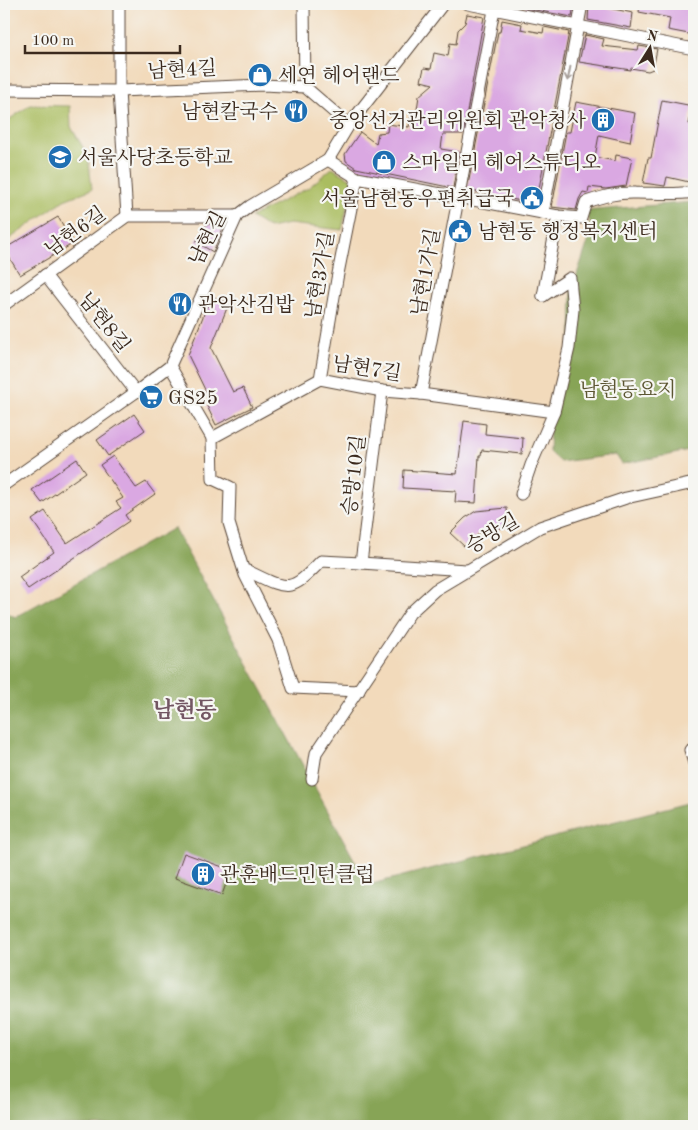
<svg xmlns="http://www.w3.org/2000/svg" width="698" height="1130" viewBox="0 0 698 1130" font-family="'Old Standard TT','Noto Serif KR',serif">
  <rect width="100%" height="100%" fill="#f6f6f2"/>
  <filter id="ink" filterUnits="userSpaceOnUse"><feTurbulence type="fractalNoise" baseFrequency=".02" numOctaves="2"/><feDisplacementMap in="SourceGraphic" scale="10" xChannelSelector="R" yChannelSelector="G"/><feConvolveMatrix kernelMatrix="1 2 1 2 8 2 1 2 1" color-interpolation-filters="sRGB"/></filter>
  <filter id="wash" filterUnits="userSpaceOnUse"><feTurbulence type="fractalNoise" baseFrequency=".0096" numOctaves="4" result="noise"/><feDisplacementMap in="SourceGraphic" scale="20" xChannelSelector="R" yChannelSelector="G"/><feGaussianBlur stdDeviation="1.12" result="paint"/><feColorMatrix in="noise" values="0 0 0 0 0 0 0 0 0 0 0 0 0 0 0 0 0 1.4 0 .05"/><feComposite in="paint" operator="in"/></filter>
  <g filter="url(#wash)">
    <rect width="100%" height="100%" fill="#f2dabb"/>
    <!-- green -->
    <g fill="#aabd61" stroke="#727440">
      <path d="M30,105L70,106L71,127L88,156L92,189L64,200L4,243V123Z"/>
      <path d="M332,168L353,180L342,230L289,224L269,228L251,217L308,188Z"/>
    </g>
    <!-- forest -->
    <g fill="#87a457" stroke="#61673a">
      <path d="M694,202V450L622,464L616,455L560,462L549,452L550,423L571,350L572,289L590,236V221L584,211Z"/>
      <path d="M174,528L368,885L694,801V1126H4V611L15,617Z"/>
    </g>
    <g id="blocks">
      <!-- building -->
      <g fill="#daa8e2">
        <path d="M525,4H574L572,17L525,8Z"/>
        <path d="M589,4L633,13L631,28L588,20Z"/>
        <path d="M640,4H694V35L668,30L670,18L639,12Z"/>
        <path d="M467,14L484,17L463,134H443L441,149L459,152L453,188L356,168L346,161L345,154L360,132L376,144L378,133L387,132L388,124L409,127L411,115L416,116L419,96L433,84L421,81L424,68L431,69L434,53L448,56L450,43L456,44L458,30L465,23Z"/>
        <path d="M502,20L522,24L521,29L543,33L544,27L569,32L536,204L467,190L498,32H500Z"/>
        <path d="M585,35L604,39L602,46L638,50L639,46L657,49L653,69L648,71L631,68V70L579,62Z"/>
        <path d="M662,100L693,106L689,124L694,125V179L690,178L689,182L667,177L665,186L643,183L648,158H651Z"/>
        <path d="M576,102L635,113L630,142L599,135L595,157L615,161L616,155L632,158L626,186L606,189L589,187L588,193L583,192L579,199L576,210L552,207L566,132H570Z"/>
        <path d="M58,217L74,243L20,275L4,249Z"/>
        <path d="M207,224H220L224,226L213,252L196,242Z"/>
        <path d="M211,296L229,303L211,348L233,392L243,388L252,407L216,425L207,406L212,404L188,355Z"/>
        <path d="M134,414L145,430L108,456L97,440Z"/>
        <path d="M464,421L486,424L485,434L523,438L522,454L482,450L481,456H479L476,503L455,502L456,491L403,488L404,470L457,474Z"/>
        <path d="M113,456L136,488L146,482L155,494L125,515L129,521L28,589L19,577L54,552L32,520L45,511L67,543L121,508L116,502L123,498L100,465Z"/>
        <path d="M77,459L86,472L42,503L32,490Z"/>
        <path d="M507,508L508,527L482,531L465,547L450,533L465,518L476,511Z"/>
        <path d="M184,853L231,870L222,895L175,878Z"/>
      </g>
    </g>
  </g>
  <g filter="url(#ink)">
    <use href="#blocks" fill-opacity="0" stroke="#564436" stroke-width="1"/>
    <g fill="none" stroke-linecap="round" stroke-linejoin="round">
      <!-- minor casing -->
      <g stroke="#564436" stroke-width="13">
        <g id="minor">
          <path d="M119,4V91L127,216"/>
          <path d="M304,4L305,87"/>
          <path d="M468,4L694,49"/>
          <path d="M4,90L119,91L263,85L305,87L349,125"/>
          <path d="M328,160L357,178L558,216L581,218L586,202C602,197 618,192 636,193C656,193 674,195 694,192"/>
          <path d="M543,213L582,4"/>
          <path d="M45,275L136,392"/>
          <path d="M543,296L558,216"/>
          <path d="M4,305L127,216H237"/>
          <path d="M170,366L212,438L320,379L382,391L421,394L554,412L569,348L573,310L570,278L543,296"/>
          <path d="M320,379L337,279L357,178"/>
          <path d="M382,391L361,563L466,570"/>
          <path d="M421,394L494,10"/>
          <path d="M212,438L213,479L230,487L229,523L245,575L278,640L293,688L359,691"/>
          <path d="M4,485L136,392L170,366L237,216L250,206L328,160L349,125L443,4"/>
          <path d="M521,494L531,465L554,412"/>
          <path d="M248,571C287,590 290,594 321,561L361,563"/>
          <path d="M690,750L694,763"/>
          <path d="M312,779L316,753L410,613L435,590L540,527L626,498L694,483"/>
        </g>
      </g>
      <!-- minor -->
      <use href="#minor" stroke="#fff" stroke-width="11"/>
    </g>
    <!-- one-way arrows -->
    <defs><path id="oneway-shaft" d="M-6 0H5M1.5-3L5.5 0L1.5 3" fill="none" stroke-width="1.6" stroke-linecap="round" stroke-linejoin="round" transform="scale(1.25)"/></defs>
    <use stroke="#a79f9a" href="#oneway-shaft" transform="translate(569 74) rotate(101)"/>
  </g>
  <!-- icons -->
  <defs>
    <g id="shop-disc" transform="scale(1.25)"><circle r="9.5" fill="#1f6fb2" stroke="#f6f6f2"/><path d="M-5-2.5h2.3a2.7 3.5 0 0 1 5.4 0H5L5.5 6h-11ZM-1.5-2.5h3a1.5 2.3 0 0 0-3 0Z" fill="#fff"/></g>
    <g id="restaurant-disc" transform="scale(1.25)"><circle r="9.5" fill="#1f6fb2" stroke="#f6f6f2"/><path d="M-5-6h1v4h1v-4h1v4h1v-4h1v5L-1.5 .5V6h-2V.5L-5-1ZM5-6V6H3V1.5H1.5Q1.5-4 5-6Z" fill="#fff"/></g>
    <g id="building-disc" transform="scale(1.25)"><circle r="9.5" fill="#1f6fb2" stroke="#f6f6f2"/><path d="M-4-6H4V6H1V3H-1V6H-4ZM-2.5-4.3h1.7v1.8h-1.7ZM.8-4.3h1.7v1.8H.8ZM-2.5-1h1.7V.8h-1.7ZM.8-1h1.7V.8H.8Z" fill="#fff"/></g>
    <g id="school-disc" transform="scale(1.25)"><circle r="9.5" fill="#1f6fb2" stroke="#f6f6f2"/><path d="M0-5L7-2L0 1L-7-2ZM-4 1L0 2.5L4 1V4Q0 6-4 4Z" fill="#fff"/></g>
    <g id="civic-disc" transform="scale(1.25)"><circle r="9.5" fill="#1f6fb2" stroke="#f6f6f2"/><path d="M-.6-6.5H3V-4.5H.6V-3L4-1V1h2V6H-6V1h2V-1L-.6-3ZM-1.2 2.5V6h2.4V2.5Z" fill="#fff"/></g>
    <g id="supermarket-disc" transform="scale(1.25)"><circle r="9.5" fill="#1f6fb2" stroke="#f6f6f2"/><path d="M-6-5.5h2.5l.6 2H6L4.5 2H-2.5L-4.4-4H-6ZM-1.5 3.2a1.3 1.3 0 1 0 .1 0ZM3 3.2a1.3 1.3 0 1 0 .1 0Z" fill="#fff"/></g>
  </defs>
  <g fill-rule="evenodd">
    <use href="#shop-disc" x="260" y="75"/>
    <use href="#restaurant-disc" x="296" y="111"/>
    <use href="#building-disc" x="603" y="120"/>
    <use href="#school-disc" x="60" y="157"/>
    <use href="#shop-disc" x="384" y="162"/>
    <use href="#civic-disc" x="532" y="198"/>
    <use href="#civic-disc" x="460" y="231"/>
    <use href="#restaurant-disc" x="180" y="304"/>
    <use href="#supermarket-disc" x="151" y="397"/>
    <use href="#building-disc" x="203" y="874"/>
  </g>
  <g text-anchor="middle" stroke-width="4.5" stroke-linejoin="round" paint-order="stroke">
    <!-- street labels -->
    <g font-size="20" fill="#3b2a1e" stroke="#f6f6f2">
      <text transform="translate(182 69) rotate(-3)" y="7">남현4길</text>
      <text transform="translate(75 231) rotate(-36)" y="7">남현6길</text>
      <text transform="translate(207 238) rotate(-63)" y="7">남현길</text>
      <text transform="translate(425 272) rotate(-80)" y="7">남현1가길</text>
      <text transform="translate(319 275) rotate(-80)" y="7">남현3가길</text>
      <text transform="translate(105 322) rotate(52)" y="7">남현8길</text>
      <text transform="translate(367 368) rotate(9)" y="7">남현7길</text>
      <text transform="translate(353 475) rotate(-83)" y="7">승방10길</text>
      <text transform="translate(492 533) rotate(-31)" y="7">승방길</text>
    </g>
    <!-- poi labels -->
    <g font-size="20" fill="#3b2a1e" stroke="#f6f6f2" text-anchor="start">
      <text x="278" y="82">세연 헤어랜드</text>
      <text x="278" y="118" text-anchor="end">남현칼국수</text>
      <text x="586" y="127" text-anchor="end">중앙선거관리위원회 관악청사</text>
      <text x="78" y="164">서울사당초등학교</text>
      <text x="402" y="169">스마일리 헤어스튜디오</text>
      <text x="514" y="205" text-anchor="end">서울남현동우편취급국</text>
      <text x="478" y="238">남현동 행정복지센터</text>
      <text x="198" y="311">관악산김밥</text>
      <text x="168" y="404">GS25</text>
      <text x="220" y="881">관훈배드민턴클럽</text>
    </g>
    <!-- park labels -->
    <g font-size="20" fill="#5c5632" stroke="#f6f6f2">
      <text x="628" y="396">남현동요지</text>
    </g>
    <!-- quarter labels -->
    <g font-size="22" font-weight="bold" fill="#735663" stroke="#f6f6f2">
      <text x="185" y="717">남현동</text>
    </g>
  </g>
  <!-- margin -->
  <rect width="698" height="1130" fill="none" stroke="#f6f6f2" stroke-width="20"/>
  <!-- north arrow -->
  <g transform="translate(650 48) rotate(11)" stroke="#f6f6f2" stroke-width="4" paint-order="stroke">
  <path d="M0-4L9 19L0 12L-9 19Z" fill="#3b2a1e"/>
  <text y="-8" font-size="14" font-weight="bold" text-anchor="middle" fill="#3b2a1e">N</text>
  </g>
  <!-- scale -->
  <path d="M25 45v8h155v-8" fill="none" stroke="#3b2a1e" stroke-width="2.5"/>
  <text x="32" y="45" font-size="15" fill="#3b2a1e" stroke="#f6f6f2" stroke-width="4" paint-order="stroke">100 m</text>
</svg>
